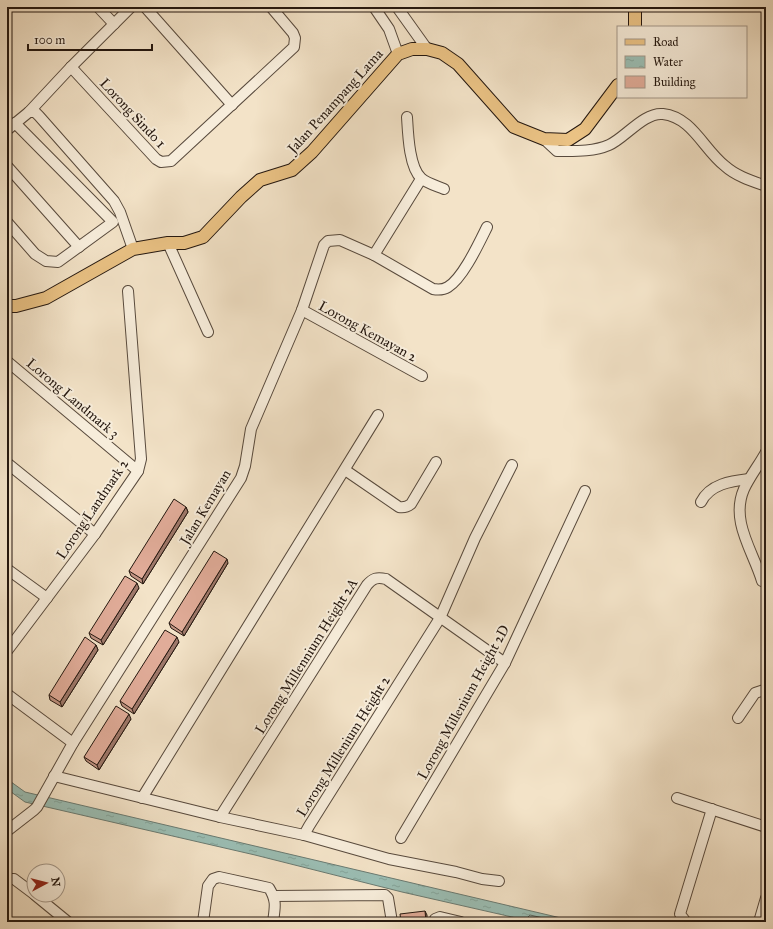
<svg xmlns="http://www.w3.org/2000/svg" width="773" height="929" viewBox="0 0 773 929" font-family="'IM FELL Great Primer',serif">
  <defs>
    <pattern id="water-ripples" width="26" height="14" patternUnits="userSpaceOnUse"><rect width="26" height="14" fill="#9bbeb4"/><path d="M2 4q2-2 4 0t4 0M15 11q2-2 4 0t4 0" fill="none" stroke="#85a39a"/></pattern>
  </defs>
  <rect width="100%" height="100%" fill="#f3e3c8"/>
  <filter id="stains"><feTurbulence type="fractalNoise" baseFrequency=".005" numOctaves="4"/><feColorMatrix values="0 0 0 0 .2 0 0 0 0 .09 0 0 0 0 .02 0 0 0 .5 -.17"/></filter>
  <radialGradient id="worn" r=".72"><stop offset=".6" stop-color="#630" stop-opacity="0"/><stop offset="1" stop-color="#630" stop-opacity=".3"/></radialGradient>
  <!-- water -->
  <path fill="url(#water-ripples)" stroke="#6b7b72" d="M7,779L25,792L578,922H534L402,892L255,855L25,802L7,789Z"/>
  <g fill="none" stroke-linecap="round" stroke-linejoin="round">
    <!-- shore -->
    <path stroke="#606a62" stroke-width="1" d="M530,922L528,917L530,915L561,922"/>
    <!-- minor casing -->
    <g stroke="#584a3d" stroke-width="12">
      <g id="minor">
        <path d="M98,7L114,24"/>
        <path d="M145,7L232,105"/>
        <path d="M374,7L389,29L398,54"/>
        <path d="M397,7L427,49"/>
        <path d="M71,67L156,159L161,162L171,161L294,47L295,38L293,33L271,7"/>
        <path d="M29,112H35L39,116L114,201L120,212L133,249"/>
        <path d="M407,117C408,133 409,167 421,178C426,183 437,186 444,189"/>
        <path d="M7,130L29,112L71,67L131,7"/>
        <path d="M544,139L557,151C574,151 593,152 609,145C625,138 644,112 663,114C692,117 704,150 725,166C736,176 752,181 766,186"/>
        <path d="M7,166L79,247"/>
        <path d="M7,222L35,254L46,261L58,262L113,222L15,123"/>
        <path d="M168,243L208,332"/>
        <path d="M374,255L421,179"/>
        <path d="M302,310L422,376"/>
        <path d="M8,362L138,471"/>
        <path d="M7,463L95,534"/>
        <path d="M345,470L399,507C404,508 407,507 411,504L436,462"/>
        <path d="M701,502C710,484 731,481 749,479"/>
        <path d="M7,569L47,598"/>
        <path d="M762,581C753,551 730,521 744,489C750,476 759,465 766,452"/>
        <path d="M7,651L95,534L138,471L141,459L128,291"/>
        <path d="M7,694L73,743"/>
        <path d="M738,718L755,693L764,690L766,691"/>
        <path d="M54,776L220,817L304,835L309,826L440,618L475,538L512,465"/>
        <path d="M142,798L378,415"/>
        <path d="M677,798L766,827"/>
        <path d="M220,817L367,585C373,578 377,577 386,579L505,663"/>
        <path d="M7,831L34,810L37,807L73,743L241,478L245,466L251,429L302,310L324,245L328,241L340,240L374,255L433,289C438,290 443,290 448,287C463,278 479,243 487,227"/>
        <path d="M304,835L389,859L456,872L482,879L499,881"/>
        <path d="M401,838L505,663L585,491"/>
        <path d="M7,879H14L34,894"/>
        <path d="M35,895L68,922"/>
        <path d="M274,896L385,895L388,898L392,922"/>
        <path d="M203,922L208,886L213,879L219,877L269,888C277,901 275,907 273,922"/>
        <path d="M434,922L435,919L440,917L461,922"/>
        <path d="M686,922L680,914L712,809"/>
        <path d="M759,922L766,898"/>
      </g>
    </g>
    <!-- major casing -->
    <g stroke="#24170f" stroke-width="14">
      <g id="major">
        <path d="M635,7V27"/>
        <path d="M7,306H16L46,298L133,249L168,243H184L203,237L241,197L260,180L292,170L312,152L398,54L412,49H427L442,53L458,64L514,127L544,139L568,140L585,129L618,85"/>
      </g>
    </g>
    <!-- minor -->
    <use href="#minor" stroke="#f7eddb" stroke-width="10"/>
    <!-- major -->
    <use href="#major" stroke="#eac284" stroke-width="12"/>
  </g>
  <!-- wall -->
  <g fill="#c29484" stroke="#24170f">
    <path d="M186,507L188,512L143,584L131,576L129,571Z"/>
    <path d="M228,563L184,636L171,628L169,623Z"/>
    <path d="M139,588L103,645L91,638L89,633Z"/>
    <path d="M179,642L134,714L122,706L120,701Z"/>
    <path d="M96,645L98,650L62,707L50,700L49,695Z"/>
    <path d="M131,719L99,770L86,761L84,757Z"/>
  </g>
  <!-- shaded-wall -->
  <g fill="#9e786b" stroke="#24170f">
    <path d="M186,507L188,512L143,584L142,579Z"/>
    <path d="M227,559L228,563L184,636L182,632Z"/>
    <path d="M137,583L139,588L103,645L101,640Z"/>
    <path d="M177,637L179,642L134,714L132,709Z"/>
    <path d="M96,645L98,650L62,707L60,702Z"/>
    <path d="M129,714L131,719L99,770L97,765Z"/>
    <path d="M425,911L427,915V922H426Z"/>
  </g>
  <!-- building -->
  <g fill="#e1ac99" stroke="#24170f">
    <path d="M174,499L186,507L142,579L129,571Z"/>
    <path d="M214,551L227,559L182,632L169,623Z"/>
    <path d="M125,576L137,583L101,640L89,633Z"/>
    <path d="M165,630L177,637L132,709L120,701Z"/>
    <path d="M85,637L96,645L60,702L49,695Z"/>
    <path d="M116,706L129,714L97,765L84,757Z"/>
    <path d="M425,911L426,922H401L400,914Z"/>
  </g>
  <g text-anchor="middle" stroke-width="4" stroke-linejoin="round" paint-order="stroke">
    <!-- street labels -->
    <g font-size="14" fill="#24170f" stroke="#f7eddb">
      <text transform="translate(335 101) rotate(-48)" y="5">Jalan Penampang Lama</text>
      <text transform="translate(133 113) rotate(47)" y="5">Lorong Sindo 1</text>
      <text transform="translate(368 331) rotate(29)" y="5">Lorong Kemayan 2</text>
      <text transform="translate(73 398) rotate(40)" y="5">Lorong Landmark 3</text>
      <text transform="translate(205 507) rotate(-59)" y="5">Jalan Kemayan</text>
      <text transform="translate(92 509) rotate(-56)" y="5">Lorong Landmark 2</text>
      <text transform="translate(306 656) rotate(-58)" y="5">Lorong Millennium Height 2A</text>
      <text transform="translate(463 702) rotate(-61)" y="5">Lorong Millenium Height 2D</text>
      <text transform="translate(343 746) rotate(-58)" y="5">Lorong Millenium Height 2</text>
    </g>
  </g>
  <!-- margin -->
  <rect width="773" height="929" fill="none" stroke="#f3e3c8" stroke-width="24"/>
  <rect x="8" y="8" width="757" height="913" fill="none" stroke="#24170f" stroke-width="2"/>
  <rect x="12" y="12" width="749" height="905" fill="none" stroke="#24170f"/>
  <!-- legend -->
  <rect x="617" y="26" width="130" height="72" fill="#f7eddb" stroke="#a39789"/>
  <rect x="625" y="39" width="20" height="6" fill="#eac284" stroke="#a39789"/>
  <text x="653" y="46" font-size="12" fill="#24170f">Road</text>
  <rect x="625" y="56" width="20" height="12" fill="url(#water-ripples)" stroke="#a39789"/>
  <text x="653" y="66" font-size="12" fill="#24170f">Water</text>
  <rect x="625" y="76" width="20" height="12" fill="#e1ac99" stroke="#a39789"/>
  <text x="653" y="86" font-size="12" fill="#24170f">Building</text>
  <!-- north arrow -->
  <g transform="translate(46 883) rotate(83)"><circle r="19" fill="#f7eddb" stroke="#a39789"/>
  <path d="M0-3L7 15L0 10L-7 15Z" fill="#8f2418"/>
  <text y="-6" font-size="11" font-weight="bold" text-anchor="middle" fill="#24170f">N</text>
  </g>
  <!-- scale -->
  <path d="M28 44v6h124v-6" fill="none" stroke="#24170f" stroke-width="2"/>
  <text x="34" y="44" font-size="12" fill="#24170f" stroke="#f7eddb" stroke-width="3" paint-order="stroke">100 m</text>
  <rect width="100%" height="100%" filter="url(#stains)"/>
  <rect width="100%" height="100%" fill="url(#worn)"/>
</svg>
